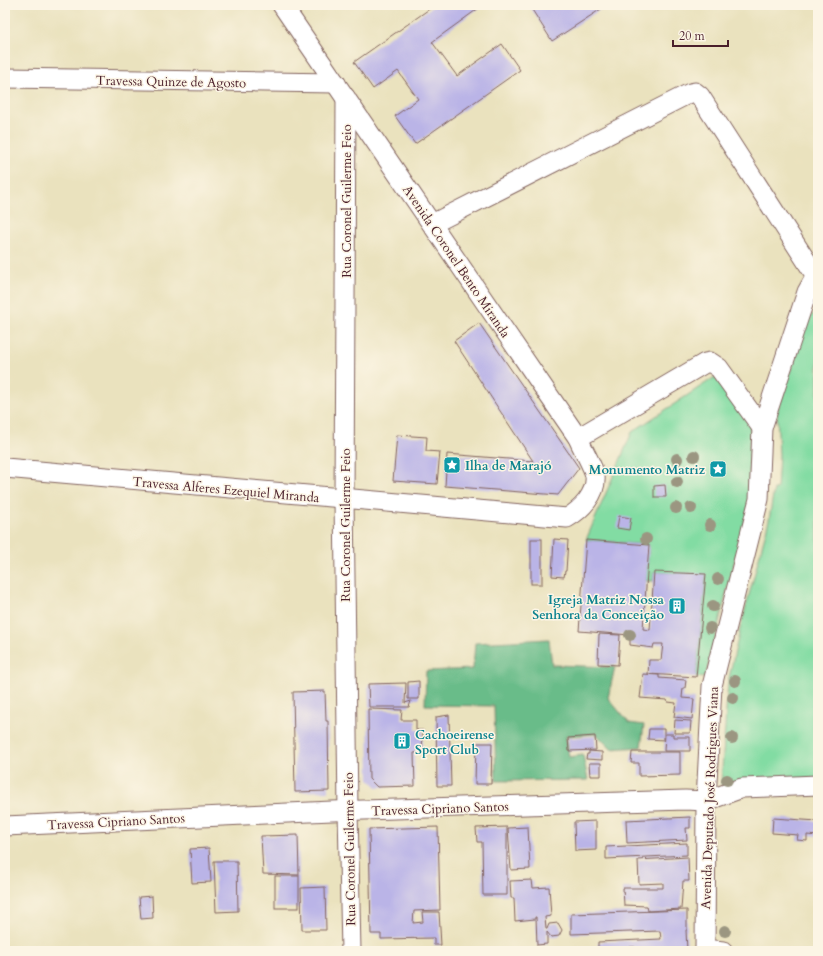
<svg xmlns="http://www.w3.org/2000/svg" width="823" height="956" viewBox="0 0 823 956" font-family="Cardo,serif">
  <rect width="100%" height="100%" fill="#fcf5e5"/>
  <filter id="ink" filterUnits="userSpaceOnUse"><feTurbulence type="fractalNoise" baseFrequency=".025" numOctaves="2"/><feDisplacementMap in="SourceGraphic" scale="8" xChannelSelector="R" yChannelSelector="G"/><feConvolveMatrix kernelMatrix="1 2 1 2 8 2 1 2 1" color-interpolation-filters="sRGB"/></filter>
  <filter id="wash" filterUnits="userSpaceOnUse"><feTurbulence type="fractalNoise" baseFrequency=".012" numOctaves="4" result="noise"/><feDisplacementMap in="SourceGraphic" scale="16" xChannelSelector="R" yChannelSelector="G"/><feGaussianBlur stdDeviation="0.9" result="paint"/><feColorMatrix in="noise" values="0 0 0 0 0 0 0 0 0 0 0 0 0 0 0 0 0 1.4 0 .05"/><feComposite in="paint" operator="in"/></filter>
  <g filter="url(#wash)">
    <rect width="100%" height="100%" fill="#eae2be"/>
    <!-- green -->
    <g fill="#82dca3" stroke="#667e67">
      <path d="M818,309V778L721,785L728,682L741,625L769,520L774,489H777L779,455L777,412L808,319Z"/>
      <path d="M715,377L750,425L749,504L705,678L696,677L706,575L654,572L653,581H646L649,545L586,540L632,432Z"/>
    </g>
    <!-- forest -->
    <path fill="#69bc89" stroke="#5a6e5a" d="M549,639L552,665L615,667L608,698L629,723L644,725L641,747L611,749L596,734L566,736L569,757L583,755L588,780L496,781L494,706L425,705L426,671L473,669L475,643Z"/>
    <g id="blocks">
      <!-- building -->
      <g fill="#bab4e7">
        <path d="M435,5H477L479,8L432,42L457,76L502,44L520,70L415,144L395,116L418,99L398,71L373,89L354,62Z"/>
        <path d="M529,5H598L601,9L552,41Z"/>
        <path d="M479,323L579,468L558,495L445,486L447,454L533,461L454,341Z"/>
        <path d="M397,435L427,437L426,451L440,452L437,484L393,481Z"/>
        <path d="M665,485L666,497H654V486Z"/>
        <path d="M619,516L631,518L629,530L617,528Z"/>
        <rect x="531" y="539" width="11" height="45"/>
        <path d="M554,539L568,540L566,571H565L564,577L552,576Z"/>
        <path d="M586,540L649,545L643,629L650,630L654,572L706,574L696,677L648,674L649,660H661L663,644H654L653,648L630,645V635L579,631Z"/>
        <path d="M599,634L620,635L618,665L598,664Z"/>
        <path d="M643,674L659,675V678L686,680L685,688H683L682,698L694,699L692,719L674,717L676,703L668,702L667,700L640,698Z"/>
        <path d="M419,681V699H408V682Z"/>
        <path d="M406,683L405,703L411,701L409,707H369L368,684Z"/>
        <path d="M325,691L326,721H328L329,791L295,792L293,692Z"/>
        <path d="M368,709L402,710L401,720H416V730H423L422,752L414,753L415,786L377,787L369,779Z"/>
        <path d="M449,715L451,786H437L436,717Z"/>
        <path d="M675,720L691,721L690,733H674Z"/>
        <path d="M649,729H664V740L648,739Z"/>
        <path d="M665,734H673V737H690V751H664Z"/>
        <path d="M595,736L596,750L569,751L568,738Z"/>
        <path d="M476,743H492L491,784H475Z"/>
        <path d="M589,751L602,752V760L586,759L587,754H589Z"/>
        <path d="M632,752H680V775L639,776V763H631Z"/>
        <path d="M589,763H601V776H590Z"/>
        <path d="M690,817V828H686L687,840L627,843L626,820Z"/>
        <path d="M773,818L818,821V836L807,835V841L797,840L798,835L772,833Z"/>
        <path d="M596,821V850L575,851L574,822Z"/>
        <path d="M438,827L440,910L414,911L413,923L423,922L422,912H439L441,945H434V938L381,939V934H371L369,829Z"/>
        <path d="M507,827V895H483L482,842H477L476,828Z"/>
        <path d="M528,827L530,869L511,870L508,828Z"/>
        <path d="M298,835L299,875L263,874L261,836Z"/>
        <path d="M687,843V855L606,859V847Z"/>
        <path d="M209,848L211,882L192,883L190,849Z"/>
        <path d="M688,857L689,881H683L681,909L648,911L647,906L624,905L623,888H663V883L639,884L638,860Z"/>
        <path d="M214,861H237L238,911L216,912Z"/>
        <rect x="275" y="876" width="24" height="32"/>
        <path d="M532,880L533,888L549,887L551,916L545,917L546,929H547L549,924L558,923L562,930L559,936L551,937L547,932V944L537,945L536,917H535V919L515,921L514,898H511L510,881Z"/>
        <path d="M325,887L326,930H302L301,888Z"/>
        <path d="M152,896L153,918L141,919L139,897Z"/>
        <path d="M687,910V930H686L687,951H635V947H630V949H619V951H598V942L661,939L660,931L571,934V914Z"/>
      </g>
    </g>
  </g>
  <g filter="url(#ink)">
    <use href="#blocks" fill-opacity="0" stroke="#82635e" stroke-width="1"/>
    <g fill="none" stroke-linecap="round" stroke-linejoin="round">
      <!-- minor casing -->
      <g stroke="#82635e" stroke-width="21">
        <g id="minor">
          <path d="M5,78L336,83"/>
          <path d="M346,98L344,499L348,811L351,951"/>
          <path d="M432,224L690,93L695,92L700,96L816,276L807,292L762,428L759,499L712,686L706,801L705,951"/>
          <path d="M578,438L705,363L710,362L719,368L762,428"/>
          <path d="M5,468L567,518C581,510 597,494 595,476C594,468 581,446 578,438L282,5"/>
          <path d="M5,826L332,811L685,800L706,801L742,788L818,785"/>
          <path d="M705,949L723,951"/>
        </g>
      </g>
      <!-- minor -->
      <use href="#minor" stroke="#fff" stroke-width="19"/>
    </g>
    <!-- trees -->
    <g fill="#9b9681">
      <circle cx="694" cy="456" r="6"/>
      <circle cx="677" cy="459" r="6"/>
      <circle cx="677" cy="482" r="6"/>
      <circle cx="676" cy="508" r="6"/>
      <circle cx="691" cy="508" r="6"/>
      <circle cx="710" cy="525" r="6"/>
      <circle cx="646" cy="539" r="6"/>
      <circle cx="718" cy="579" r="6"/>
      <circle cx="713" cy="606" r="6"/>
      <circle cx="710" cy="628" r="6"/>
      <circle cx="630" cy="635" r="6"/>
      <circle cx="735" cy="681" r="6"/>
      <circle cx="733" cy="698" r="6"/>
      <circle cx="732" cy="738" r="6"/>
      <circle cx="727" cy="780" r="6"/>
      <circle cx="725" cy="931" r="6"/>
    </g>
  </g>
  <!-- icons -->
  <defs>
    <g id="sight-square" transform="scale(0.9)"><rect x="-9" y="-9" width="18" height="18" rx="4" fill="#0f9aa8" stroke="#fcf5e5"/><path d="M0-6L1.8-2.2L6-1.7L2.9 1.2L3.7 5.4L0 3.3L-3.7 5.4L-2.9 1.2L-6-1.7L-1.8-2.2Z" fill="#fff"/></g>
    <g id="building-square" transform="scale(0.9)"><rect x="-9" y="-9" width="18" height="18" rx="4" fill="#0f9aa8" stroke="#fcf5e5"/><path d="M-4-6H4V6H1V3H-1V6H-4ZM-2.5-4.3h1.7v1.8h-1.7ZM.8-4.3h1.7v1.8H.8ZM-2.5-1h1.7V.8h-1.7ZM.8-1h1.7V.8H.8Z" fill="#fff"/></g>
  </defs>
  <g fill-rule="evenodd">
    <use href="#sight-square" x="452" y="465"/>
    <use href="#sight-square" x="718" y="469"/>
    <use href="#building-square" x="677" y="606"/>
    <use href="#building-square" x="402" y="741"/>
  </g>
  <g text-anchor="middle" stroke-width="3" stroke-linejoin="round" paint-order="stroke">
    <!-- street labels -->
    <g font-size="13" fill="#4a1f2b" stroke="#fcf5e5">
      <text transform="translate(171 81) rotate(1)" y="5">Travessa Quinze de Agosto</text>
      <text transform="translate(346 201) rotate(-90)" y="5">Rua Coronel Guilerme Feio</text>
      <text transform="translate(457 261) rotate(56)" y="5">Avenida Coronel Bento Miranda</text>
      <text transform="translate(226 489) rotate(5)" y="5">Travessa Alferes Ezequiel Miranda</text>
      <text transform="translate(345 525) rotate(-90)" y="5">Rua Coronel Guilerme Feio</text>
      <text transform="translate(709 798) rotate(-88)" y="5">Avenida Deputado José Rodrigues Viana</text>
      <text transform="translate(440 808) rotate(-2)" y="5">Travessa Cipriano Santos</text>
      <text transform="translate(116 821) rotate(-3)" y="5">Travessa Cipriano Santos</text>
      <text transform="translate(349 849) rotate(-91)" y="5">Rua Coronel Guilerme Feio</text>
    </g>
    <!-- culture labels -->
    <g font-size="13" font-weight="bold" fill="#0d838f" stroke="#fcf5e5" text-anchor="start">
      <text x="465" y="470">Ilha de Marajó</text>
      <text x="705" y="474" text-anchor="end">Monumento Matriz</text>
      <text x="664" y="604" text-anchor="end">Igreja Matriz Nossa<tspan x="664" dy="15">Senhora da Conceição</tspan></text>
      <text x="415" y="739">Cachoeirense<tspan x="415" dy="15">Sport Club</tspan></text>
    </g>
  </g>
  <!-- margin -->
  <rect width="823" height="956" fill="none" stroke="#fcf5e5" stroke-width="20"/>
  <!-- scale -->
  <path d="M673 40v6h55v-6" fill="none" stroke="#4a1f2b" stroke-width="2"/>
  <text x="679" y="40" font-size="12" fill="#4a1f2b" stroke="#fcf5e5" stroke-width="3" paint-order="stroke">20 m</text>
</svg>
